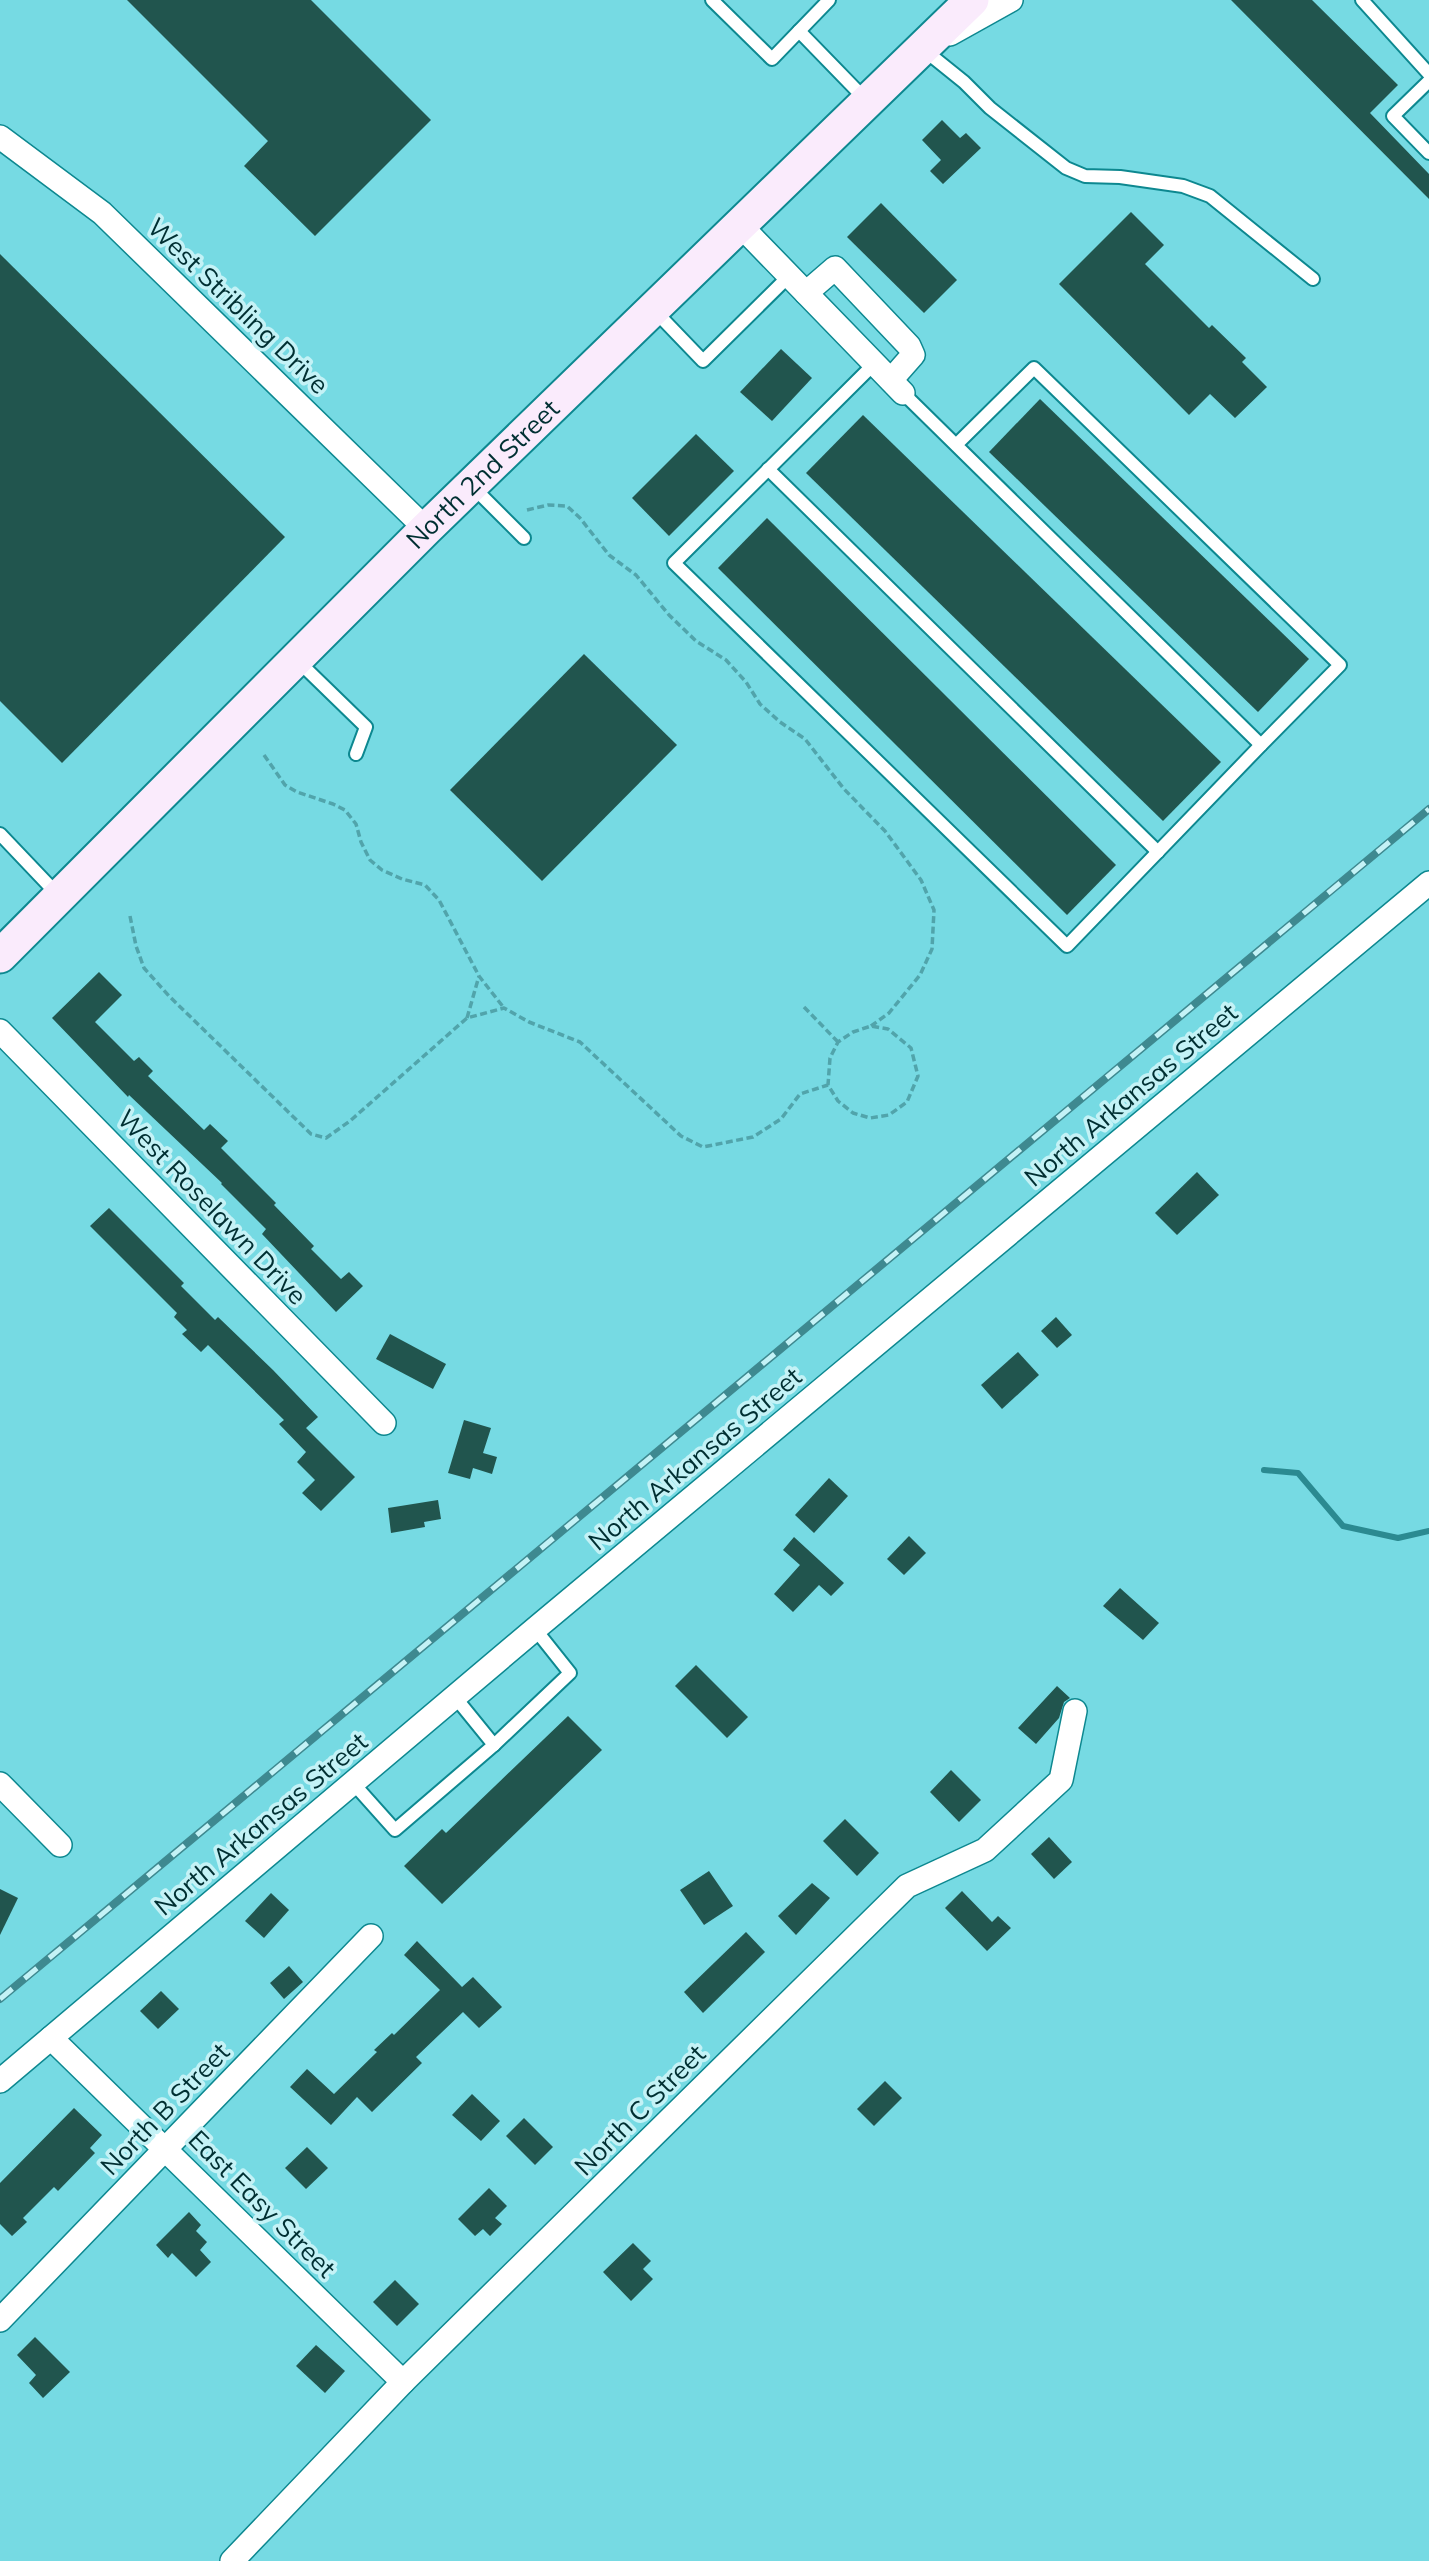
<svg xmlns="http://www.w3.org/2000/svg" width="1429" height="2561" viewBox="0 0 1429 2561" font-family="Mulish,sans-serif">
  <rect width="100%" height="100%" fill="#76dae3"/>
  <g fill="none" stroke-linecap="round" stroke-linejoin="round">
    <!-- stream -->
    <path stroke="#2b8a91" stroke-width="6" d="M1264,1470L1298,1473L1343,1526L1398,1538L1429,1531"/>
  </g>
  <!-- building -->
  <g fill="#21554e">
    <path d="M127,0H311L431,120L315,236L244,166L268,141Z"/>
    <path d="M1231,0H1312L1398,85L1370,113L1429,174V199Z"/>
    <path d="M942,120L960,138L966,133L981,148L943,184L930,171L941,160L922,140Z"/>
    <path d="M881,203L957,280L924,313L847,237Z"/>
    <path d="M1131,212L1164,245L1145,264L1209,328L1212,325L1246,358L1242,362L1267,387L1235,418L1210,394L1189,415L1059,284Z"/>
    <path d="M0,254L285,537L62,763L0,701Z"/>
    <path d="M781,349L812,378L772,421L740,392Z"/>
    <path d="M1040,399L1309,659L1258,712L989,452Z"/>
    <path d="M863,415L1221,762L1163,821L806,473Z"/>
    <path d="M696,434L734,471L669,536L632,498Z"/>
    <path d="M767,518L1116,865L1067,915L718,568Z"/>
    <path d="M584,654L677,745L542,881L450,790Z"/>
    <path d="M99,972L122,995L95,1022L134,1061L139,1057L153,1071L148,1076L204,1130L210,1124L228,1141L221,1148L276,1203L274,1205L314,1246L311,1249L341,1279L349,1272L363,1286L336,1312L262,1234L266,1229L221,1184L222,1183L129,1095L128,1097L52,1018Z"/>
    <path d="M1197,1172L1219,1195L1177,1235L1155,1213Z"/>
    <path d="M109,1208L184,1283L181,1286L215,1320L218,1317L273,1370L318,1417L306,1428L355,1477L321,1511L302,1493L315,1480L297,1462L306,1452L279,1424L284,1420L208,1345L201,1352L182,1334L187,1330L174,1317L177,1313L90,1226Z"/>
    <path d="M1056,1317L1072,1335L1057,1348L1041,1331Z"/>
    <path d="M390,1334L446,1364L433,1389L376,1359Z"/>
    <path d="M1018,1352L1039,1375L1002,1409L981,1385Z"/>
    <path d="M464,1420L491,1428L483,1453L497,1457L492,1474L473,1468L470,1479L448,1473Z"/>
    <path d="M829,1478L848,1496L814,1533L795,1515Z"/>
    <path d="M438,1500L441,1519L424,1522L425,1527L391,1533L388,1508Z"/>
    <path d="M909,1536L926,1553L904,1575L887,1559Z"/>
    <path d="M794,1537L844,1583L831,1596L819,1585L793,1612L774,1594L800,1565L783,1550Z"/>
    <path d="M1120,1588L1159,1623L1143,1640L1103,1606Z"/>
    <path d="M696,1665L748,1717L727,1738L675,1686Z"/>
    <path d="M1057,1686L1070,1698L1064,1702L1059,1718L1036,1744L1018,1728Z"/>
    <path d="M568,1716L602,1750L442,1904L404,1866L442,1829L446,1833Z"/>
    <path d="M951,1770L981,1800L959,1822L930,1792Z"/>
    <path d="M845,1819L879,1853L857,1876L823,1841Z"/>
    <path d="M1049,1837L1072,1862L1054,1879L1031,1854Z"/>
    <path d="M709,1871L733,1906L704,1925L680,1890Z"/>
    <path d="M812,1883L830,1898L796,1935L778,1916Z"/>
    <path d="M0,1889L18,1898L0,1935Z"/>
    <path d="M962,1891L992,1922L998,1916L1011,1928L987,1951L945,1908Z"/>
    <path d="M271,1893L289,1910L264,1938L245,1921Z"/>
    <path d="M746,1932L765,1952L703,2013L684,1992Z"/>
    <path d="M417,1941L462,1987L473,1977L502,2007L479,2028L463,2012L416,2057L422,2063L372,2112L357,2097L331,2125L290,2087L307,2069L334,2094L377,2052L374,2050L392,2033L394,2035L440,1990L404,1955Z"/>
    <path d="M289,1966L303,1982L284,1999L270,1983Z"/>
    <path d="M161,1991L179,2009L158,2029L140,2011Z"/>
    <path d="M885,2081L902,2098L874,2126L857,2109Z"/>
    <path d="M472,2094L500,2121L481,2141L452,2115Z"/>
    <path d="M74,2108L102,2135L90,2148L95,2153L58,2191L54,2187L23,2218L27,2222L12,2236L0,2224V2183Z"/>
    <path d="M524,2118L553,2147L535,2165L506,2136Z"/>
    <path d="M307,2147L328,2168L306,2189L285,2168Z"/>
    <path d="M489,2188L507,2206L495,2218L502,2224L490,2236L483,2229L475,2236L458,2219Z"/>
    <path d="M189,2212L201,2225L196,2231L207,2242L200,2250L211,2262L196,2277L172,2253L168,2258L156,2245Z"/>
    <path d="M633,2243L651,2261L643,2269L653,2279L631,2301L603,2272Z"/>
    <path d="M395,2280L419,2304L397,2326L373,2302Z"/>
    <path d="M35,2337L70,2372L43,2398L29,2383L36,2375L17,2355Z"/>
    <path d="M316,2345L345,2371L325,2393L296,2366Z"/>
  </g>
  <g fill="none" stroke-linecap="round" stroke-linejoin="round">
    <!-- service casing -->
    <g stroke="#0d8890" stroke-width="16">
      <g id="service">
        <path d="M712,0L772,59L829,0"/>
        <path d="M1362,0L1429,74"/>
        <path d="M799,31L867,101"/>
        <path d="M923,49L964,82L990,108L1066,168L1085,176L1120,177L1183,186L1210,196L1313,279"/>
        <path d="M1429,81L1393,116L1429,153"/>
        <path d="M654,310L703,361L789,276"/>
        <path d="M875,363L674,563L1067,946L1261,745"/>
        <path d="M903,393L1261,745L1340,665L1034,368L956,445"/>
        <path d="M768,469L1158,852"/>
        <path d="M473,487L524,538"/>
        <path d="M296,659L366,727L356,754"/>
        <path d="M0,834L59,896"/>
        <path d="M455,1697L494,1745"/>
        <path d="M353,1783L395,1830L494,1745L570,1673L535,1629"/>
      </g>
    </g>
    <!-- minor casing -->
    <g stroke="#0d8890" stroke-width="26">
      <g id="minor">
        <path d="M950,34L1011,0"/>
        <path d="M0,137L102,213L426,529"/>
        <path d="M740,225L903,393"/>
        <path d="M806,293L835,268L909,346L913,355L891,380"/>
        <path d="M0,1031L384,1423"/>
        <path d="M0,1784L60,1845"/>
        <path d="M51,2038L403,2382"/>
        <path d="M0,2081L535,1629L1429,883"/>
        <path d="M0,2320L371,1936"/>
        <path d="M232,2561L403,2382L907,1886L985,1850L1061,1780L1075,1711"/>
      </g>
    </g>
    <!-- secondary casing -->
    <g stroke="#0d8890" stroke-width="37">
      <g id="secondary">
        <path id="s1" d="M0,956L426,529L972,0"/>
      </g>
    </g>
    <!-- path -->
    <g stroke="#51a4ab" stroke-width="3.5" stroke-dasharray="7 3.5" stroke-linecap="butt">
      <path d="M527,510L548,505L567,506L580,518L609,555L636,575L669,615L696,641L726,660L746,682L760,704L780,722L805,739L844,789L885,831L921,880L934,910L932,949L920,975L889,1013L871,1026"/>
      <path d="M264,755L285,785L297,792L333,804L345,810L356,824L361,842L370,860L382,870L402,879L425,885L439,900L479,976L504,1008"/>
      <path d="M130,916L136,946L144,968L169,996L311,1134L326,1138L350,1121L467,1018L504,1008L529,1022L580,1042L681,1136L703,1147L753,1137L781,1119L800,1094L828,1085L838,1101L853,1113L870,1118L889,1115L907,1102L918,1076L911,1048L888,1029L871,1026L853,1032L838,1042L830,1058L828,1085"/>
      <path d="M804,1007L838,1042"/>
      <path d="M467,1018L479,976"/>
    </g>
    <!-- service -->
    <use href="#service" stroke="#fff" stroke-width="12"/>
    <!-- minor -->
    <use href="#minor" stroke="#fff" stroke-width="23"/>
    <!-- secondary -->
    <use href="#secondary" stroke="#faebfc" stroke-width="33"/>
    <!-- rail casing -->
    <g stroke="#3e8990" stroke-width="8">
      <path id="rail" d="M0,1999L1429,809"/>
    </g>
    <!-- rail -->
    <use href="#rail" stroke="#c4f2f6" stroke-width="5" stroke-dasharray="16" stroke-linecap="butt"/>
  </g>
  <g text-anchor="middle" stroke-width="7" stroke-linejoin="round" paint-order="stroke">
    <!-- street labels -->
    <g font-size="26" fill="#002f32" stroke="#c4f2f6">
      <text transform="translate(238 306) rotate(44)" y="9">West Stribling Drive</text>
      <text dy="9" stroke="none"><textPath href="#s1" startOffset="682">North 2nd Street</textPath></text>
      <text transform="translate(1131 1095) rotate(-40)" y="9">North Arkansas Street</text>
      <text transform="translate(212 1207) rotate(46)" y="9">West Roselawn Drive</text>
      <text transform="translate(695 1459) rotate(-40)" y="9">North Arkansas Street</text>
      <text transform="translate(261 1824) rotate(-40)" y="9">North Arkansas Street</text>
      <text transform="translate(165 2109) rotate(-46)" y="9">North B Street</text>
      <text transform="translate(640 2110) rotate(-45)" y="9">North C Street</text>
      <text transform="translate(262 2204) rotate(45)" y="9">East Easy Street</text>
    </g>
  </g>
</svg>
